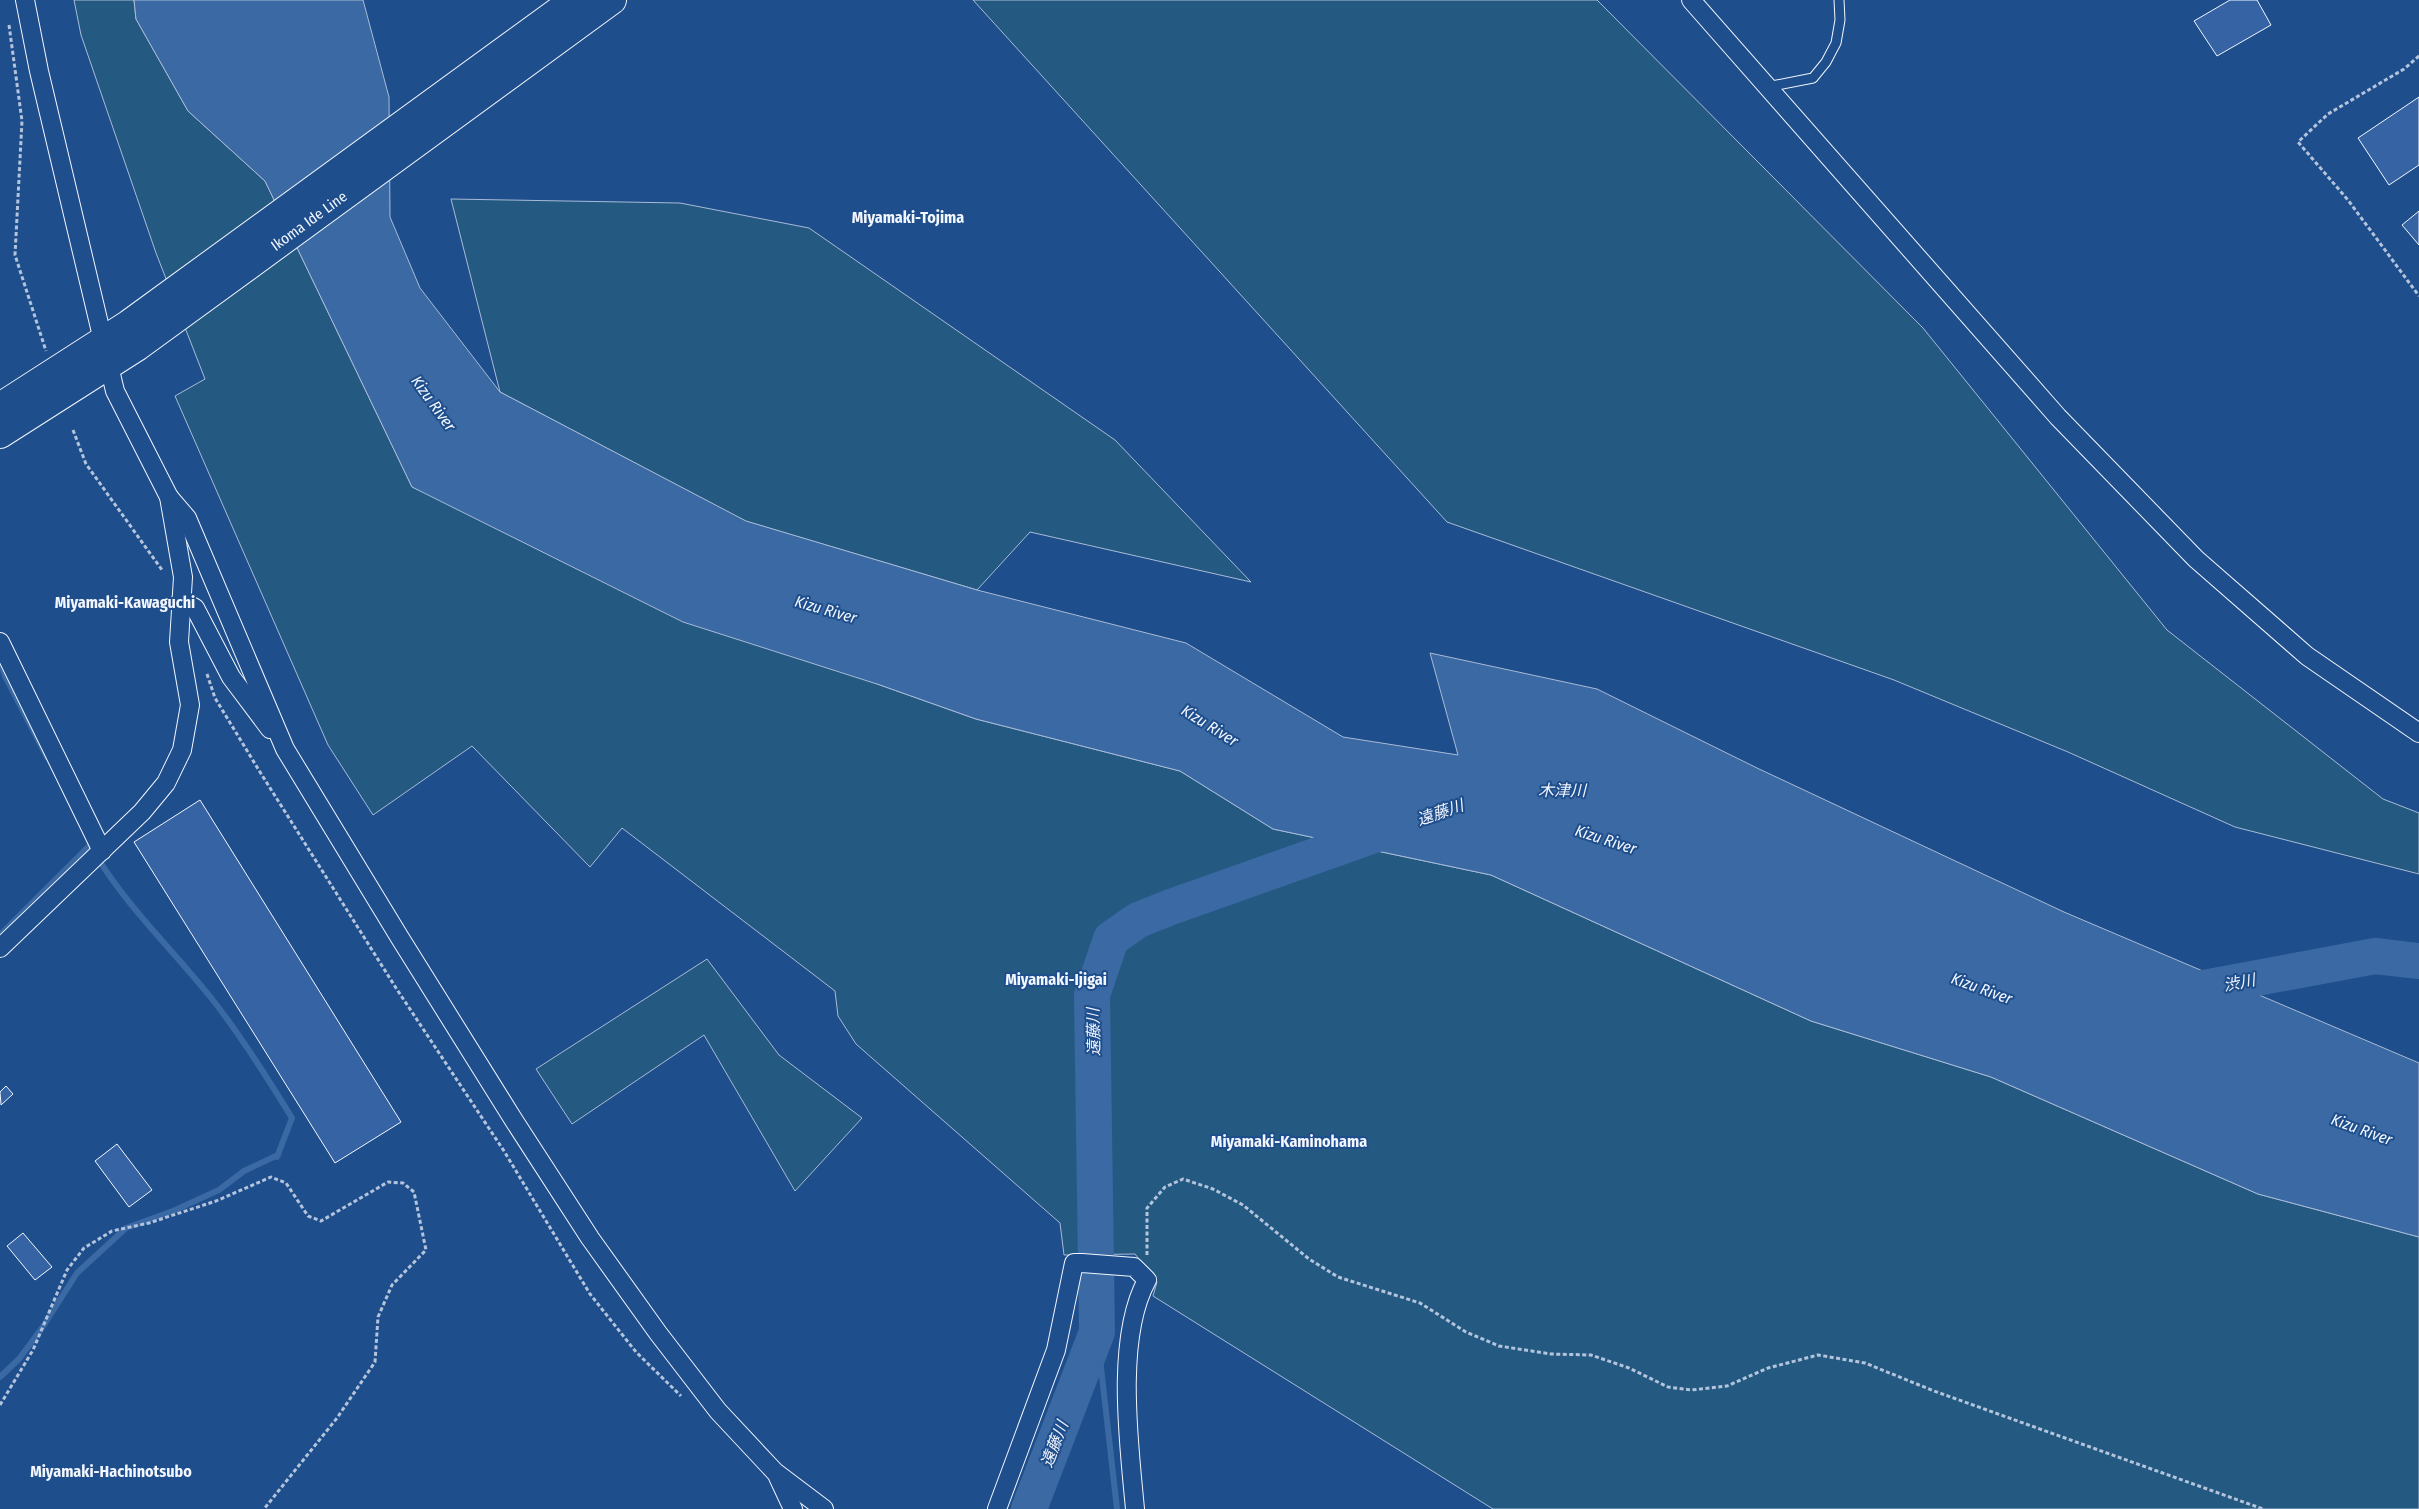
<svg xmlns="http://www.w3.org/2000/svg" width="2419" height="1509" viewBox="0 0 2419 1509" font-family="'Fira Sans Condensed','Noto Sans JP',sans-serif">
  <rect width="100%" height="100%" fill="#1f4e8c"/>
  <!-- green -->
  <g fill="#245a82" stroke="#a8bbd7">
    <path d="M74,0H134L136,19L188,111L265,181L412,487L880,685L976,719L1180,771L1273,829L1491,875L1811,1021L1991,1077L2258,1194L2419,1237V1509H1493L1153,1296L1157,1282L1135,1254L1064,1255L1060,1223L856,1044L838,1016L835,991L622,828L590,867L472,746L373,815L328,745L175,396L205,379L156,253L81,35Z"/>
    <path d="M973,0H1597L1923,328L2167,630L2383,799L2419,813V874L2235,827L2068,752L1894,680L1447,522Z"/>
    <path d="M451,199L680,203L809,228L1115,440L1251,582L1030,532L977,590L745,521L500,392Z"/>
    <path d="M707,959L779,1055L862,1118L795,1191L704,1035L572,1124L536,1069Z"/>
  </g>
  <!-- water -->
  <path fill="#3b69a3" stroke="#a8bbd7" d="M134,0H363L389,97L390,217L420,288L500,392L746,521L977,590L1186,643L1343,737L1458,755L1430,653L1597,689L1757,768L2064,912L2419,1063V1237L2258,1194L1991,1077L1811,1021L1491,875L1273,829L1180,771L976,719L880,685L683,622L412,487L265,181L188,111L136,19Z"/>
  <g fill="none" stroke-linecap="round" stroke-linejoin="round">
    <!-- stream -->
    <g stroke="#3b69a3" stroke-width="6">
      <path d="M0,661L5,676L47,757"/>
      <path d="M97,857C129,909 174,951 212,999C242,1037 267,1077 292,1118L277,1157"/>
      <path d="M0,935L90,845"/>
      <path d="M1097,1332L1117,1509"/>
      <path d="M0,1377L19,1359L42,1328L77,1273L126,1228L173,1211L219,1190L244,1171L278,1155"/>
    </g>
    <!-- river -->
    <g stroke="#3b69a3" stroke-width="36">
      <path d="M2182,992L2375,956L2419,961"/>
      <path d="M1029,1509L1097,1332L1092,995L1111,939L1138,920L1171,907L1394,828"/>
    </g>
  </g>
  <!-- building -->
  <g fill="#3563a3" stroke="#f2f6ff">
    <path d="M2257,0L2271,25L2217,56L2194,21L2230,0Z"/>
    <path d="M2419,97V165L2389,185L2358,138Z"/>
    <path d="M2419,211V245L2402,225Z"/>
    <path d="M200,800L401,1122L335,1163L134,842Z"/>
    <path d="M6,1086L13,1094L1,1105L0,1092Z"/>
    <path d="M117,1144L152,1190L129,1207L95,1161Z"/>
    <path d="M23,1233L52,1267L35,1280L7,1246Z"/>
  </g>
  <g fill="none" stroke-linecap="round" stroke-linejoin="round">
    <!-- service casing -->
    <g stroke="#f2f6ff" stroke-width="11">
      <path id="service" d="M1767,87L1813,78L1826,62L1836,43L1840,20L1839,0"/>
    </g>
    <!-- minor casing -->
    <g stroke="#f2f6ff" stroke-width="20">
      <g id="minor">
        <path d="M1691,0L2058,417L2196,559L2307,656L2419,733"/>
        <path d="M169,497L187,518L285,749L400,938L513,1119L590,1238L658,1333L718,1411L775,1472L824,1509"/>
        <path d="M181,600L195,608L231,677L270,729"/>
        <path d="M0,642L102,851"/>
        <path d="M0,948L142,812L166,783L182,750L190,705L179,642L183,577L169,497L115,391L39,71L25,0"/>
        <path d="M778,1477L793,1509"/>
        <path d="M997,1509L1056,1350L1074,1263H1082L1134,1267L1147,1280C1115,1338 1129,1444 1135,1509"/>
      </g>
    </g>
    <!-- primary casing -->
    <g stroke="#f2f6ff" stroke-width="30">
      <g id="primary">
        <path d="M0,407L129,324L574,0"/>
        <path d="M0,434L138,346L612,0"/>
      </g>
    </g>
    <!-- path -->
    <g stroke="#b3c4dc" stroke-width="3" stroke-dasharray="4 2.5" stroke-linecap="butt">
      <path d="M9,25L22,121L15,255L46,351"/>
      <path d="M2419,56L2404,69L2328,114L2298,142L2348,200L2419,296"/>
      <path d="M73,430L86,464L162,570"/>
      <path d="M207,674L215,698L260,772L396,988L504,1151L590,1294L636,1352L681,1396"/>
      <path d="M1147,1255V1208L1165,1187L1183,1179L1213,1189L1243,1205L1309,1259L1338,1277L1420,1303L1466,1332L1499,1346L1551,1354L1591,1355L1629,1368L1668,1387L1691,1390L1727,1386L1768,1368L1818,1355L1865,1363L1934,1391L2263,1509"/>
      <path d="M0,1405L33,1350L67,1270L84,1248L112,1231L149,1223L216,1201L271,1177L286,1183L308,1216L321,1221L388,1182L403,1183L414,1192L426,1250L392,1285L378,1317L375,1362L337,1418L264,1509"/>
    </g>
    <!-- service -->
    <use href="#service" stroke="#1f4e8c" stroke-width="9"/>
    <!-- minor -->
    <use href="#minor" stroke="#1f4e8c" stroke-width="18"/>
    <!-- primary -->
    <use href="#primary" stroke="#1f4e8c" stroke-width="28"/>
  </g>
  <g text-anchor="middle" stroke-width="4" stroke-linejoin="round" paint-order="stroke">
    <!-- street labels -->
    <g font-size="15" fill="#f2f6ff" stroke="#1f4e8c">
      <text transform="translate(309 221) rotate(-36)" y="5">Ikoma Ide Line</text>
    </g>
    <!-- neighbourhood labels -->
    <g font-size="16" font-weight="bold" fill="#f2f6ff" stroke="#1f4e8c">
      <text x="908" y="223">Miyamaki-Tojima</text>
      <text x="125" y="608">Miyamaki-Kawaguchi</text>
      <text x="1056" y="985">Miyamaki-Ijigai</text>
      <text x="1289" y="1147">Miyamaki-Kaminohama</text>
      <text x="111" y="1477">Miyamaki-Hachinotsubo</text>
    </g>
    <!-- water labels -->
    <g font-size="16" font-style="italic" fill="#f2f6ff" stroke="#1f4e8c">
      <text transform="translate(434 403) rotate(54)" y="6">Kizu River</text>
      <text transform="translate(826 609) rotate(16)" y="6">Kizu River</text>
      <text transform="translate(1210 725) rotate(32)" y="6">Kizu River</text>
      <text x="1562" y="796">木津川</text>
      <text transform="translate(1440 812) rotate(-19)" y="6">遠藤川</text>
      <text transform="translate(1606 839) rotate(18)" y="6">Kizu River</text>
      <text transform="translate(2239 982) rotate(-11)" y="6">渋川</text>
      <text transform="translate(1982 988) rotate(20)" y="6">Kizu River</text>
      <text transform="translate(1093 1032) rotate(-91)" y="6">遠藤川</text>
      <text transform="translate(2362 1129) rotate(20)" y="6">Kizu River</text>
      <text transform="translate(1054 1444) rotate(-69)" y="6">遠藤川</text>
    </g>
  </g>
</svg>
